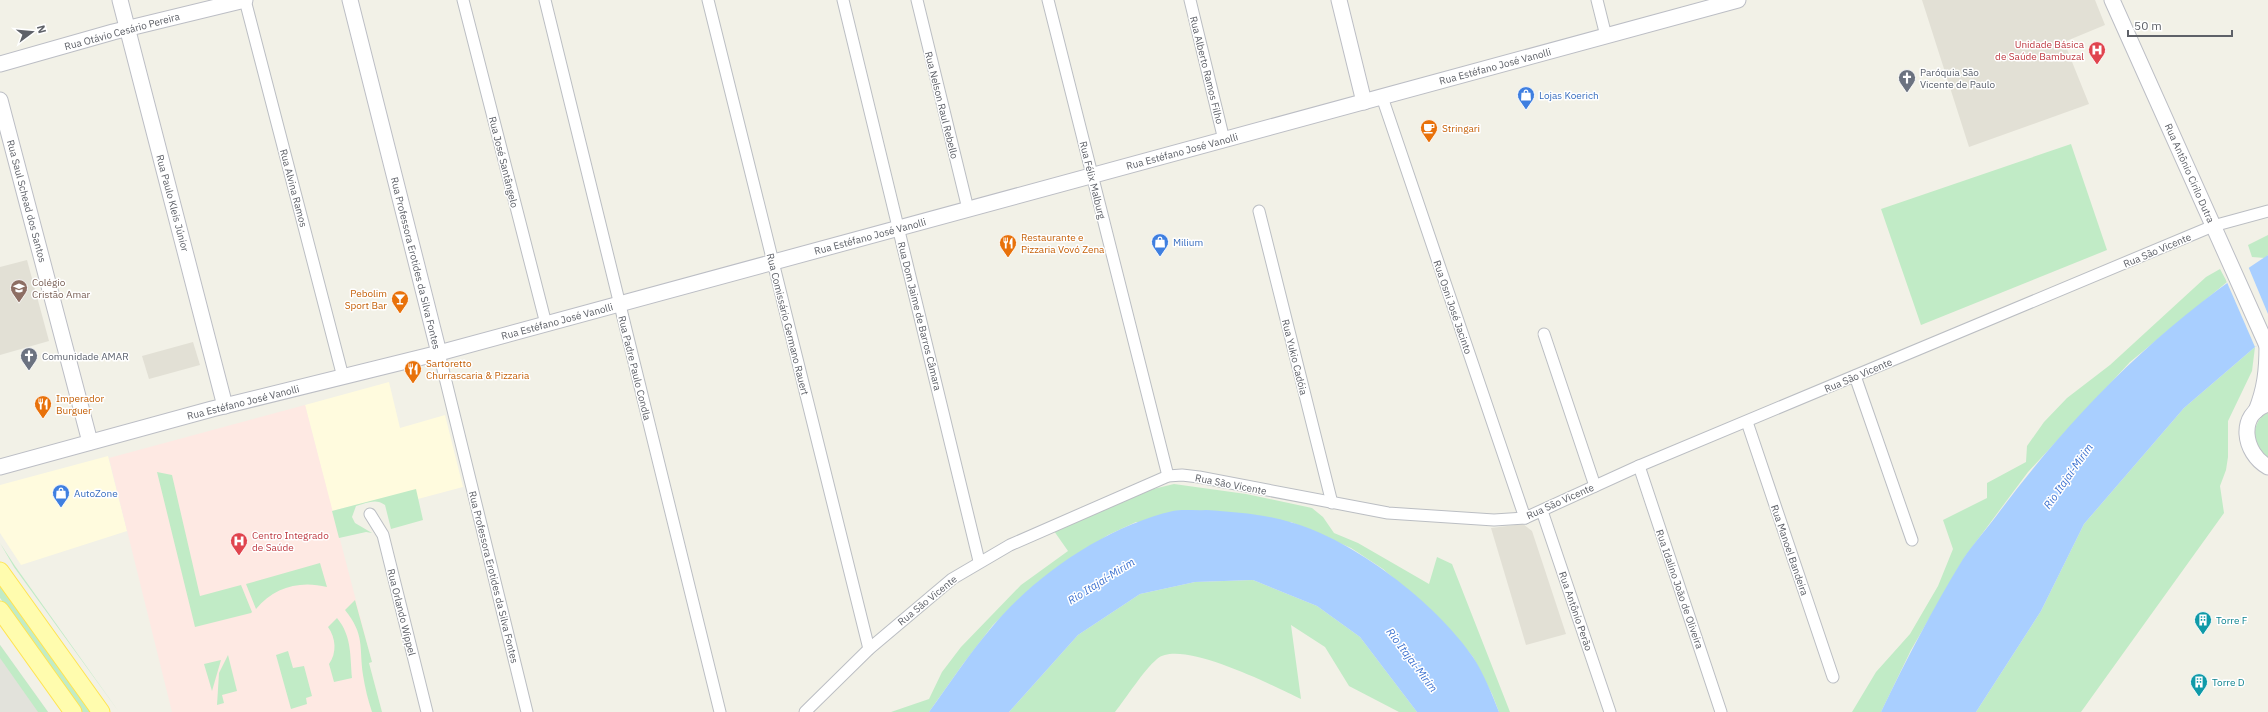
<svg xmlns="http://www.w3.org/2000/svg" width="2268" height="712" viewBox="0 0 2268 712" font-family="'IBM Plex Sans',sans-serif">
  <rect width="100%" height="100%" fill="#f2f1e7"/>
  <!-- commercial -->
  <g fill="#fffbde">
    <path d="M389,382L400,428L445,415L463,487L418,499L415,490L332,511L305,405Z"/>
    <path d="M108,456L127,531L21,565L0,533V485Z"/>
  </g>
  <!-- industrial -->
  <path fill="#e2e2db" d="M0,645L48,712H0Z"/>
  <!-- education -->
  <g fill="#e2e0d5">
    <path d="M1922,0H2095L2105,25L2064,42L2089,104L1969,147Z"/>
    <path d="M27,260L49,341L0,355V267Z"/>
    <path d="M193,342L200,365L149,379L142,356Z"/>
    <path d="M1523,524L1532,531L1566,634L1526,645L1491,528Z"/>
  </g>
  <!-- medical -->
  <path fill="#fee9e3" d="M305,405L372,662L369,663L382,712H172L109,458Z"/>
  <!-- green -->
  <g fill="#c1ebc6">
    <path d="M2071,144L2107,250L1921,325L1881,209Z"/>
    <path d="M2268,235V255L2265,258L2252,257L2248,245Z"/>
    <path d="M2220,269L2227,282L2130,362L2028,472L1964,558L1911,650L1881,712H1852L1876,672L1910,634L1938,586L1953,549L1943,520L1987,498V483L2026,462L2027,446L2044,422L2067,398L2110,365L2206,277Z"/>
    <path d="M2255,347L2252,371L2228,421V457L2226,470L2220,486L2224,513L2081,712H1976L2041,611L2084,524L2184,408Z"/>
    <path d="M2268,411V460L2253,442C2255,428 2256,420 2268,411Z"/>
    <path d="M157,472L172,475L200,596L241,585L252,612L251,613L195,627Z"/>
    <path d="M1174,484L1246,494L1312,508L1323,517L1334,533L1358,543L1429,584L1437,557L1452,564L1510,712H1499L1492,694L1473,657L1444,623L1414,596L1383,569L1351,548L1291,522H1136L1108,535L1038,582L993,625L963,664L929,712H891L929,699L942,672L961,647L1021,585L1068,551L1054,531L1145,491Z"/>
    <path d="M416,489L423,520L391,529L385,505C376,498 367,503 356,506L352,517L355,523L372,533L366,532L339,538L332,511Z"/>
    <path d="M0,543L15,566L119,712L14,567Z"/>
    <path d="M320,563L327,587C300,580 274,587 256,609L246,584Z"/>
    <path d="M1253,580L1317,606L1360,637L1417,712H1399L1349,686L1325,647L1291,625L1301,699C1275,687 1181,638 1157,659C1143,671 1127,697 1115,712H1009L1078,635L1140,594L1195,582Z"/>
    <path d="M0,584L92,712H82L0,598Z"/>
    <path d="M355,600L372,662L369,663L382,712H372C368,700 365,688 363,675C359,646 365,635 345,610Z"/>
    <path d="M337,618C352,636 350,656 352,678L334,682L329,664C337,653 336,638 328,627Z"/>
    <path d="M0,645L48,712H38L0,658Z"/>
    <path d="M288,651L293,668L304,666L312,696L306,698L307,704L291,709L276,655Z"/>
    <path d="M228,655L237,691L222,695L224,703L217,705L219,673Z"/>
    <path d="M221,660L212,691L204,664Z"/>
  </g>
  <!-- water -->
  <g fill="#a9cfff">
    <path d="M2268,255V340L2255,347L2184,408L2084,524L2041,611L1976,712H1881C1906,660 1933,608 1963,559C1973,544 1986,530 1997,515C2072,414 2161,324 2268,255Z"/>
    <path d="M1206,510C1235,512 1263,514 1290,522C1353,539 1436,603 1473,657C1484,674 1492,694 1499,712H1417L1360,637L1317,606L1253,580L1195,582L1140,594L1078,635L1009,712H929C950,683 969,654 992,627C1035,575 1107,526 1173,511C1183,509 1196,511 1206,510Z"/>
  </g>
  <!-- pier -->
  <path fill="#f2f1e7" d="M2248,266L2268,314V340L2255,347L2226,280Z"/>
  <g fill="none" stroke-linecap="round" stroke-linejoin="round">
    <!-- street casing -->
    <g stroke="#bbbec3" stroke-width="13">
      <g id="street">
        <path d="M245,0L343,377"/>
        <path d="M463,0L546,324"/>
        <path d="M545,0L720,712"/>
        <path d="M708,0L869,649"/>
        <path d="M843,0L979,561"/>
        <path d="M917,0L968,209"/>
        <path d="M1048,0L1168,476"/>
        <path d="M1190,0L1224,140"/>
        <path d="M1597,0L1606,36"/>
        <path d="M1382,97L1525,518"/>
        <path d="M1259,211L1332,503"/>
        <path d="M1544,334L1595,486"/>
        <path d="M439,353L527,712"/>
        <path d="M1855,376L1912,540"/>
        <path d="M1747,422L1833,677"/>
        <path d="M1639,466L1721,712"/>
        <path d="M1542,511L1610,712"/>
        <path d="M370,514L383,535L427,712"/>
        <path d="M805,712L869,649L952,579L1010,545L1168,476L1182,475L1199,477L1388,513L1494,520L1525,518L1639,466L2213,226L2268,211"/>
      </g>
    </g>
    <!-- secondary casing -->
    <g stroke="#bcbec5" stroke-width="17">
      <g id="secondary">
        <path d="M120,0L225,406"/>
        <path d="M350,0L439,353"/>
        <path d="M1339,0L1364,102"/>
        <path d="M2112,0L2268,348"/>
        <path d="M0,64L113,32L245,0"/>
        <path d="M0,100L90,442"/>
        <path d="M2268,404C2237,414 2243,453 2268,467"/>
        <path d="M2256,411C2265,389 2267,370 2267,346"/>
        <path d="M0,467L212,409L439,353L1738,0"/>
      </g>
    </g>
    <!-- primary casing -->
    <g stroke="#ffe452" stroke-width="19">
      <g id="primary">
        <path d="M0,571L101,712"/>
        <path d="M0,610L73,712"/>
      </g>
    </g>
    <!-- street -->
    <use href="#street" stroke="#fff" stroke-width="11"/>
    <!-- secondary -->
    <use href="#secondary" stroke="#fff" stroke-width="15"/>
    <!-- primary -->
    <use href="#primary" stroke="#fffcae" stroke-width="17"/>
  </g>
  <!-- icons -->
  <defs>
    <g id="hospital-pin" transform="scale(0.9)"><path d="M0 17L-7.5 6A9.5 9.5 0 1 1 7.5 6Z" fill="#e0444e" stroke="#fff"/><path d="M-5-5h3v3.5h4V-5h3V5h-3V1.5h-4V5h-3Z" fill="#fff"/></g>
    <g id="church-pin" transform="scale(0.9)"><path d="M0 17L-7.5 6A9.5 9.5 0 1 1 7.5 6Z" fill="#6b7280" stroke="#fff"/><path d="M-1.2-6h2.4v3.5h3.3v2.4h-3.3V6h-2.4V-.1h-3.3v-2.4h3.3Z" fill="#fff"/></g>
    <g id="shop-pin" transform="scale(0.9)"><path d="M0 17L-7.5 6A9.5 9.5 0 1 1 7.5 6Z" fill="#3f7fe0" stroke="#fff"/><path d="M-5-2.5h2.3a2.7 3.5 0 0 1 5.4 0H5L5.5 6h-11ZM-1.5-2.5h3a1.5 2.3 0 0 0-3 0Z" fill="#fff"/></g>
    <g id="cafe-pin" transform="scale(0.9)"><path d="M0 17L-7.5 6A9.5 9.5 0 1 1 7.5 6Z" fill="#e8710a" stroke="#fff"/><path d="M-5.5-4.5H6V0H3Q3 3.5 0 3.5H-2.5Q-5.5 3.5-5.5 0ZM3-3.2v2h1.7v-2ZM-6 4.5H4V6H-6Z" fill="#fff"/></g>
    <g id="restaurant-pin" transform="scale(0.9)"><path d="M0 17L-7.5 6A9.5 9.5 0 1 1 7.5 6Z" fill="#e8710a" stroke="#fff"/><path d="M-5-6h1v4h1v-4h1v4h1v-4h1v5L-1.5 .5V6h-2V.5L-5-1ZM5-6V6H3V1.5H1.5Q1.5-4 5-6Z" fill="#fff"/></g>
    <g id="school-pin" transform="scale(0.9)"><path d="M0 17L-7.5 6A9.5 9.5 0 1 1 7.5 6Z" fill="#8d6e63" stroke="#fff"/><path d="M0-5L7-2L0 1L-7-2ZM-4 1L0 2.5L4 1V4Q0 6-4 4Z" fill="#fff"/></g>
    <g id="bar-pin" transform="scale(0.9)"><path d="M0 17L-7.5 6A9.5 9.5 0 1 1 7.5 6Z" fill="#e8710a" stroke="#fff"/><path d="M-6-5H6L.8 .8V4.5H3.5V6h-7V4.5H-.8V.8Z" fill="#fff"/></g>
    <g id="building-pin" transform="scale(0.9)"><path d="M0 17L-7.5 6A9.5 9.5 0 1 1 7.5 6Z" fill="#0f9aa8" stroke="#fff"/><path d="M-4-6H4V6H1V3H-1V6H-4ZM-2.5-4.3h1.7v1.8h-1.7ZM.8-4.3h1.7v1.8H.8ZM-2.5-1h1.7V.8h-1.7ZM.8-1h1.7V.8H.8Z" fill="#fff"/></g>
  </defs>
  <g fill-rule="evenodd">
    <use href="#hospital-pin" x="2097" y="50"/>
    <use href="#church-pin" x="1907" y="78"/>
    <use href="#shop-pin" x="1526" y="95"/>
    <use href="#cafe-pin" x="1429" y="128"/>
    <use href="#shop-pin" x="1160" y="242"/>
    <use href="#restaurant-pin" x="1008" y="243"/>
    <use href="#school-pin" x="19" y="288"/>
    <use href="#bar-pin" x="400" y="299"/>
    <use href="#church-pin" x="29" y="356"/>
    <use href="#restaurant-pin" x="413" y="369"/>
    <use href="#restaurant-pin" x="43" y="404"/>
    <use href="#shop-pin" x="61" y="493"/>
    <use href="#hospital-pin" x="239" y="541"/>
    <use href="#building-pin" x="2203" y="620"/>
    <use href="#building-pin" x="2199" y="682"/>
  </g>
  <g text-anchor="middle" stroke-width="3" stroke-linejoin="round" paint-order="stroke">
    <!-- street labels -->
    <g font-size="10" fill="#5e6168" stroke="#fff">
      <text transform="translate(122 31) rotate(-15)" y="4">Rua Otávio Cesário Pereira</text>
      <text transform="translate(1495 66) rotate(-15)" y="4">Rua Estéfano José Vanolli</text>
      <text transform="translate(1207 70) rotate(76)" y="4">Rua Alberto Ramos Filho</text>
      <text transform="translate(942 105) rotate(76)" y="4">Rua Nelson Raul Rebello</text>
      <text transform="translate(1182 151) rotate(-15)" y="4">Rua Estéfano José Vanolli</text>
      <text transform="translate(504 162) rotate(76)" y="4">Rua José Santângelo</text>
      <text transform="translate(2190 173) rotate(66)" y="4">Rua Antônio Cirilo Dutra</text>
      <text transform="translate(1093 180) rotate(76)" y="4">Rua Félix Malburg</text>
      <text transform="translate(294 188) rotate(75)" y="4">Rua Alvina Ramos</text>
      <text transform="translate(27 201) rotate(75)" y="4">Rua Saul Schead dos Santos</text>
      <text transform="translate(173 203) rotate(75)" y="4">Rua Paulo Kleis Júnior</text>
      <text transform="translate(870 236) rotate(-15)" y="4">Rua Estéfano José Vanolli</text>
      <text transform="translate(2157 250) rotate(-23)" y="4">Rua São Vicente</text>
      <text transform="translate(416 263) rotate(76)" y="4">Rua Professora Erotides da Silva Fontes</text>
      <text transform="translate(1453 307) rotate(71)" y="4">Rua Osni José Jacinto</text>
      <text transform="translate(920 316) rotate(76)" y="4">Rua Dom Jaime de Barros Câmara</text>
      <text transform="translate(557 321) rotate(-15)" y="4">Rua Estéfano José Vanolli</text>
      <text transform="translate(788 324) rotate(76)" y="4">Rua Comissário Germano Rauert</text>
      <text transform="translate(1295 357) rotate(76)" y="4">Rua Yukio Cadóia</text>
      <text transform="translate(635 368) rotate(76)" y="4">Rua Padre Paulo Condla</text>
      <text transform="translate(1858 375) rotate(-23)" y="4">Rua São Vicente</text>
      <text transform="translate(243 402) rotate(-14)" y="4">Rua Estéfano José Vanolli</text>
      <text transform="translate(1231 484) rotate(11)" y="4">Rua São Vicente</text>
      <text transform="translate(1560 501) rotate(-24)" y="4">Rua São Vicente</text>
      <text transform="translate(1790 550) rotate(71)" y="4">Rua Manoel Bandeira</text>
      <text transform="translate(494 577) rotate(76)" y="4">Rua Professora Erotides da Silva Fontes</text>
      <text transform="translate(1680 589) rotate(71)" y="4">Rua Idalino João de Oliveira</text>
      <text transform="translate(927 600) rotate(-39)" y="4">Rua São Vicente</text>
      <text transform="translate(1576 611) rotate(71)" y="4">Rua Antônio Perão</text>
      <text transform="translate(402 612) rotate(76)" y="4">Rua Orlando Wippel</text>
    </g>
    <!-- health labels -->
    <g font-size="10" fill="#be3a42" stroke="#fff" text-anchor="end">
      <text x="2084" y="48">Unidade Básica<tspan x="2084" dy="12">de Saúde Bambuzal</tspan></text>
      <text x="252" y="539" text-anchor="start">Centro Integrado<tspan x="252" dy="12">de Saúde</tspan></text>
    </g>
    <!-- worship labels -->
    <g font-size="10" fill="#5b616d" stroke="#fff" text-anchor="start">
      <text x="1920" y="76">Paróquia São<tspan x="1920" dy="12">Vicente de Paulo</tspan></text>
      <text x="42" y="360">Comunidade AMAR</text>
    </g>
    <!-- shop labels -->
    <g font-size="10" fill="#366cbe" stroke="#fff" text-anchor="start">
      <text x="1539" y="99">Lojas Koerich</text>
      <text x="1173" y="246">Milium</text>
      <text x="74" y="497">AutoZone</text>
    </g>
    <!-- food labels -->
    <g font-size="10" fill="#c56008" stroke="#fff" text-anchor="start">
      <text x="1442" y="132">Stringari</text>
      <text x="1021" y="241">Restaurante e<tspan x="1021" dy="12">Pizzaria Vovó Zena</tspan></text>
      <text x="387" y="297" text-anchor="end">Pebolim<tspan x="387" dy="12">Sport Bar</tspan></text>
      <text x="426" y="367">Sartoretto<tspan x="426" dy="12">Churrascaria &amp; Pizzaria</tspan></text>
      <text x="56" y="402">Imperador<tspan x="56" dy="12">Burguer</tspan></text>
    </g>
    <!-- education labels -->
    <g font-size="10" fill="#785e54" stroke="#fff" text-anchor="start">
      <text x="32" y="286">Colégio<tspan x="32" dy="12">Cristão Amar</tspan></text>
    </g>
    <!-- culture labels -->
    <g font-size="10" fill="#0d838f" stroke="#fff" text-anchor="start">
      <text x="2216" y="624">Torre F</text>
      <text x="2212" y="686">Torre D</text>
    </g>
    <!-- water labels -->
    <g font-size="11" font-style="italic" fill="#3e73d0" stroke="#fff">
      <text transform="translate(2068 476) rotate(-55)" y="4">Rio Itajaí-Mirim</text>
      <text transform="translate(1101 581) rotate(-32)" y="4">Rio Itajaí-Mirim</text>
      <text transform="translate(1412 660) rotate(53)" y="4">Rio Itajaí-Mirim</text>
    </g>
  </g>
  <!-- north arrow -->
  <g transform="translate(32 32) rotate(74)" stroke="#ffffff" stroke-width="3" paint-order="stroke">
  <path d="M0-3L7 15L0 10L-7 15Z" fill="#5e6168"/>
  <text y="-6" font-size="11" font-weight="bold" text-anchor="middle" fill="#5e6168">N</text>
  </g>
  <!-- scale -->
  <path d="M2128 30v6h104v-6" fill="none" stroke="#5e6168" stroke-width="2"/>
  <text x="2134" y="30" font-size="12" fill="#5e6168" stroke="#ffffff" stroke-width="3" paint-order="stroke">50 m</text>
</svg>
